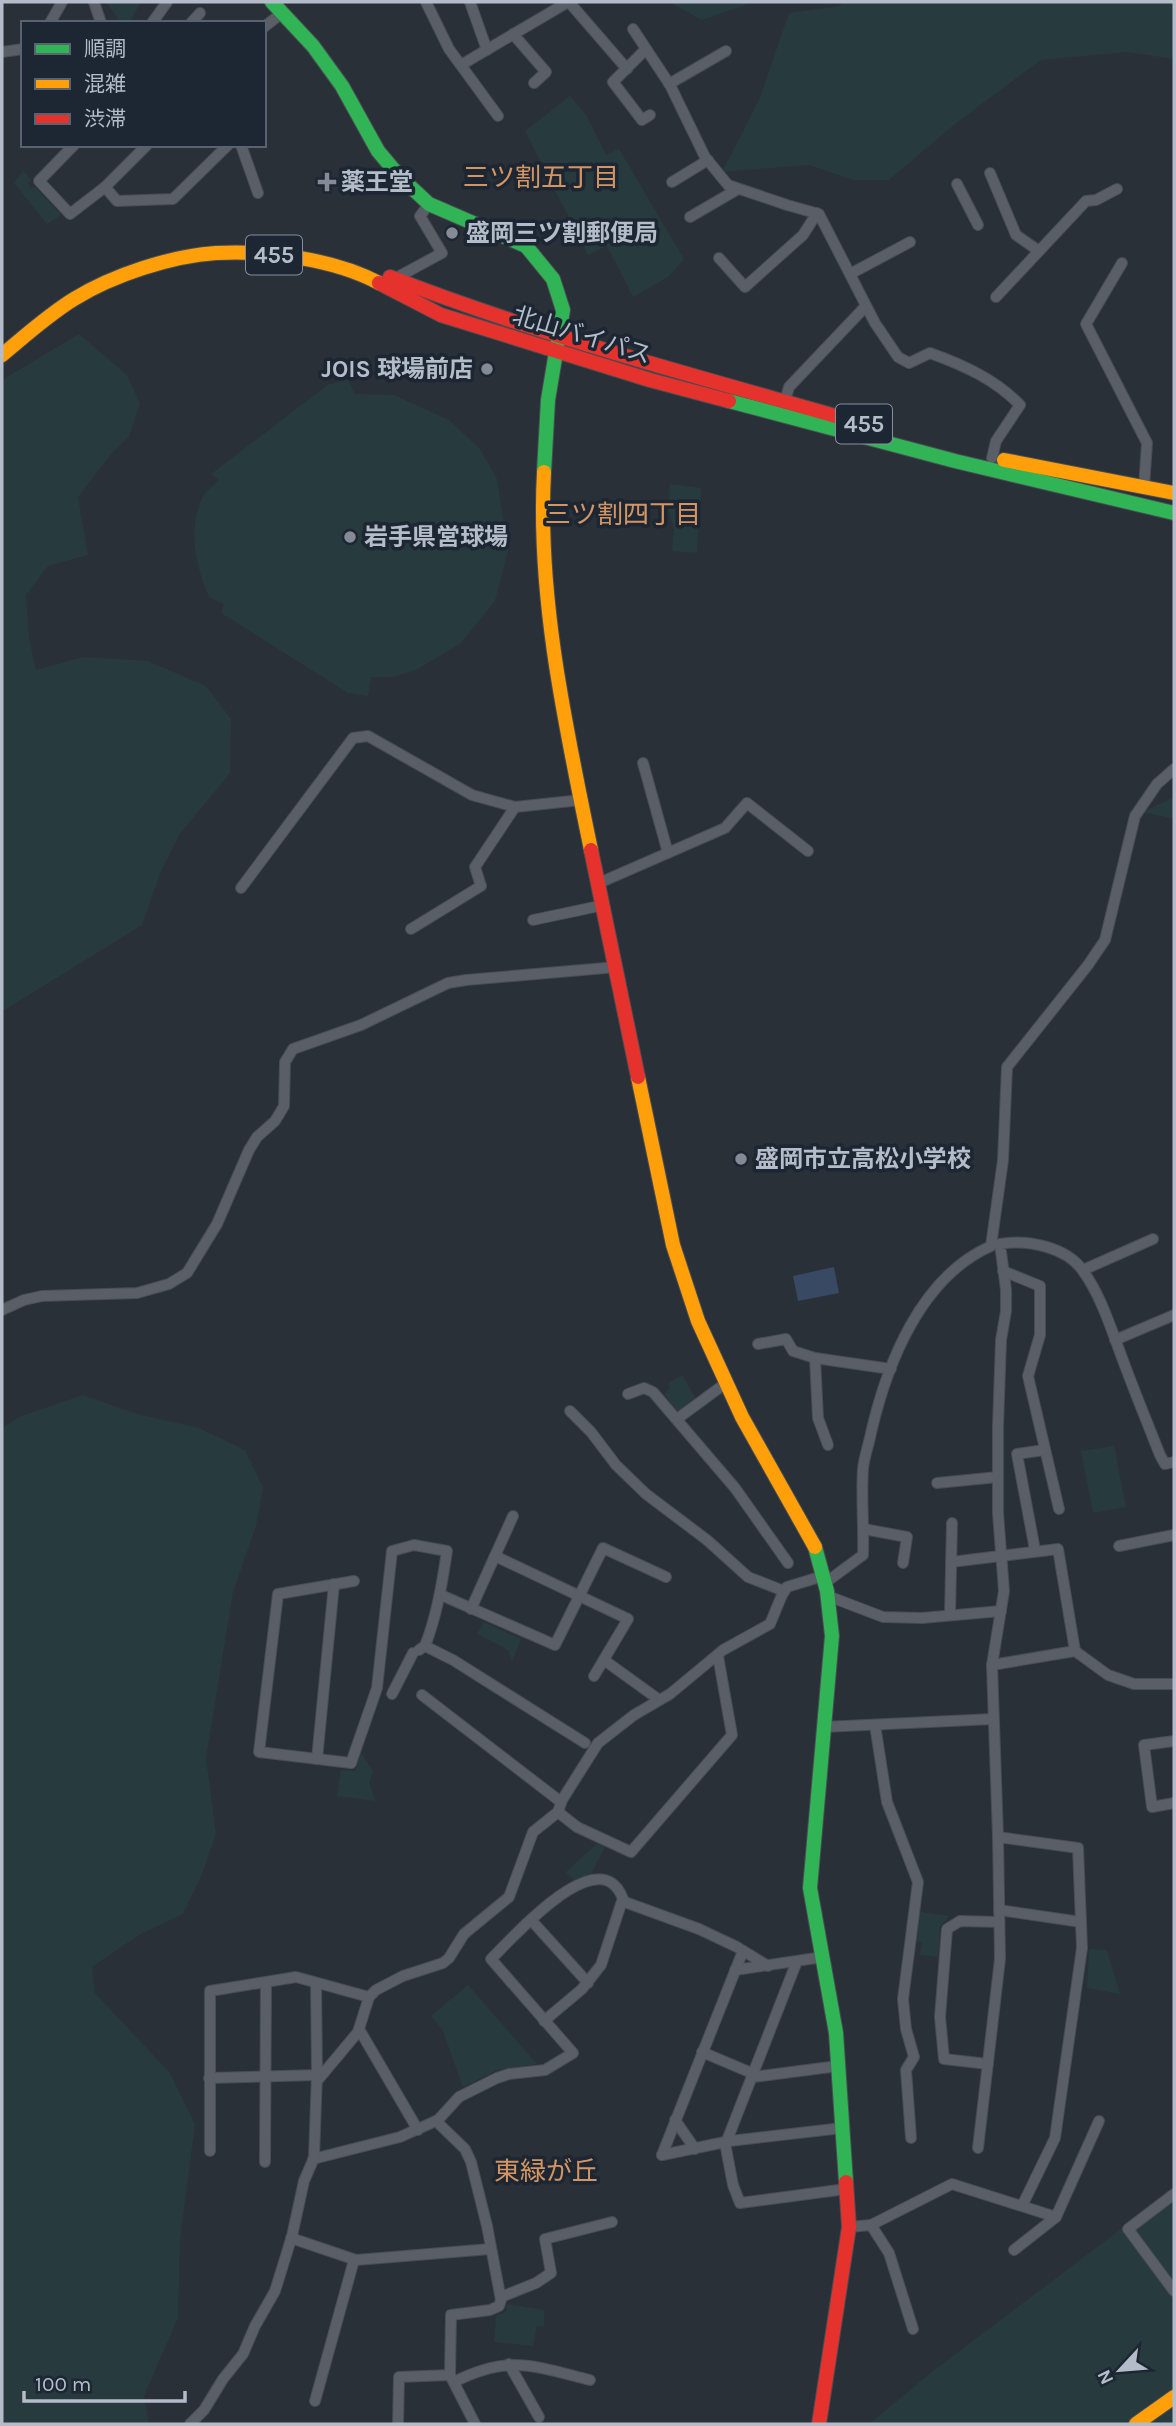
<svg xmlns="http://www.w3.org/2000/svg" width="1176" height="2426" viewBox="0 0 1176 2426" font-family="Karla,'Noto Sans JP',sans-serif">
  <rect width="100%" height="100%" fill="#2a3038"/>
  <!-- green -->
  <g fill="#273a3e">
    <path d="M106,2H141L129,23H121Z"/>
    <path d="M669,2H754L702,20Z"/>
    <path d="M842,2H1174V59L1127,52L1041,60L955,124L889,180H853L809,165L722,172L759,100L789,13L840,6Z"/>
    <path d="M570,96L586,115L606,155L619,149L684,259L668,277L633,297L607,246L588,255L525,131Z"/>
    <path d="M23,171L31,179L28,184L30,188L35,187L61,215L47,224L14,183Z"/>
    <path d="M79,334L126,374L140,403L129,436L111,454L78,497L88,555L48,566L26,595L29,638L36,670L83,657L148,661L206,686L231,719L230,773L179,835L161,871L142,925L3,1011L2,380Z"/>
    <path d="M348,380L355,394L394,395L449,420L480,449L497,479L508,550L495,601L460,644L416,670L392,677H371L368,696L348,693L221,613L224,604L209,597C196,567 186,526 204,495C207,490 214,485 219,480L211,474L329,384Z"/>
    <path d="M670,484L701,488L697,553L672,551L674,529L668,509Z"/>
    <path d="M1174,797V819L1143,812Z"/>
    <path d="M683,1375L695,1398L678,1412L664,1394L670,1388L668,1383Z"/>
    <path d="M83,1395L137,1414L199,1428L245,1450L263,1487L256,1526L233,1592L206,1758L216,1834L201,1877L183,1914L139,1935L92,1967L95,1993L170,2073L195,2124L180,2239L178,2318L144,2396L149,2424H2V1428L21,1416Z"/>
    <path d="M1114,1446L1126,1507L1093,1513L1081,1451Z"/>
    <path d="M484,1622L521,1639L512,1661L508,1650L477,1634Z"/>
    <path d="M361,1753L373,1771L369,1783L376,1801L337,1796L341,1770L355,1771Z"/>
    <path d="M597,1844L605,1847L591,1874L574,1880L566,1872Z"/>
    <path d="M920,1912L949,1916L940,1927L938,1957L920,1955L922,1942L917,1941Z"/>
    <path d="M1089,1949L1107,1950L1120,1994L1087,1988Z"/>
    <path d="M468,1985L537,2064L497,2070L463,2087L442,2029L431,2016Z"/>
    <path d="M1174,2189V2424H869L933,2371Z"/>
    <path d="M507,2304L544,2310V2327L537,2326L533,2346L494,2342L496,2316L507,2311Z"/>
  </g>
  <!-- water -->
  <path fill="#384963" d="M834,1267L839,1293L798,1301L793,1276Z"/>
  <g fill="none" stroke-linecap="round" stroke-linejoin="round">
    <!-- street casing -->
    <g stroke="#484c53" stroke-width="12">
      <g id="street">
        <path d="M94,2L101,23"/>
        <path d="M426,2L449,49L498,116"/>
        <path d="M470,2L487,50"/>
        <path d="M569,2L627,69"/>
        <path d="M50,23L62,2"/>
        <path d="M152,23L167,2"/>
        <path d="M191,23L200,13"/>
        <path d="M264,27L282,13"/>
        <path d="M633,29L670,85L705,157L728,185L787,205L819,214L875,323L898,357L909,363L930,353C963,365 995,379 1020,405L996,441L992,458"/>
        <path d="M513,34L546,72L534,83"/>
        <path d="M645,50L613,82L642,120L650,115"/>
        <path d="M2,52L23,49"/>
        <path d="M461,65L568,2"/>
        <path d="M669,84L726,51"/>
        <path d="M74,145L39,181L70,214L105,187L147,145"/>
        <path d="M241,145L258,193"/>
        <path d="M990,173L1016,235L1039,251"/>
        <path d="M672,182L708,160"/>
        <path d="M957,184L978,225"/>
        <path d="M105,187L117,201L173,199L228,145"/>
        <path d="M690,217L738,189"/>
        <path d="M719,258L745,287L803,235L817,213"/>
        <path d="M1122,263L1086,324L1147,443L1144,487"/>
        <path d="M850,274L910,242"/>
        <path d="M394,279L442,253L420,216L429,204"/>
        <path d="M996,297L1086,201L1096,200L1117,189"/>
        <path d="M785,401L789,387L865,307"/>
        <path d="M643,763L668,853"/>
        <path d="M599,883L725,828L747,803L808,851"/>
        <path d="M241,888L353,738L368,736L472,795L515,807L581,800"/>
        <path d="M533,920L604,905"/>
        <path d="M411,929L481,886L475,867L515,807"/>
        <path d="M1083,1270L1153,1239"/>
        <path d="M1003,1271L1040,1286V1335L1028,1376L1059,1509"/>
        <path d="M2,1310L24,1300L42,1296L137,1293L169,1284L187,1273L217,1224L249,1150L257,1137L275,1121L284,1106L285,1062L293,1049L361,1025L448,983L466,980L617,967"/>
        <path d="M1115,1340L1174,1315"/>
        <path d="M758,1344L786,1339L793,1351L815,1358L891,1369"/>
        <path d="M815,1358L818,1418L828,1445"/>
        <path d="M628,1394L644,1388L653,1392L735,1488L788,1563"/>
        <path d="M570,1411L591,1432L616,1465L646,1494L707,1540L748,1577L784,1591"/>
        <path d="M677,1419L726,1383"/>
        <path d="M937,1483L998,1477"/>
        <path d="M864,1529L907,1537L903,1563"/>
        <path d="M1119,1546L1174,1535"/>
        <path d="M1035,1550L1017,1454L1044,1450"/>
        <path d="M495,1556L628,1619L594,1676"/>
        <path d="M951,1562L1058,1549L1075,1651"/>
        <path d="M829,1580L863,1555C864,1526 861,1497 863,1469C864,1457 869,1444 871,1433C887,1363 921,1277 991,1246L1003,1160L1007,1067L1088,965L1105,940L1135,816L1157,784L1174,769"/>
        <path d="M354,1581L278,1594L259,1752L351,1763L377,1688L392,1551L414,1545L447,1551C442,1584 437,1615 425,1646L419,1650"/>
        <path d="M441,1595L555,1645L603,1548L666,1577"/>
        <path d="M828,1596L883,1617L922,1618L1001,1611"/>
        <path d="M471,1609L513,1516"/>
        <path d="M950,1615L952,1523"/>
        <path d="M425,1646L453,1660L585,1743"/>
        <path d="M604,1660L658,1699"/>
        <path d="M992,1665L1075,1651L1108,1675L1134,1684H1174"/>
        <path d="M392,1694L413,1653"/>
        <path d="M422,1695L561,1802"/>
        <path d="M875,1725L887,1802L918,1882L903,1999L906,2029L914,2057L906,2070L911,2138"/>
        <path d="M823,1727L993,1719"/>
        <path d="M1174,1741L1144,1745L1152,1807L1174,1803"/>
        <path d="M317,1759L334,1584"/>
        <path d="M558,1812L577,1827L631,1852L732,1735L718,1656"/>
        <path d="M998,1837L992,1665L1004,1591L998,1513V1426L1001,1340L1006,1311V1290L1000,1244C1027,1239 1067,1247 1083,1271C1100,1294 1111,1328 1121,1355C1133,1388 1147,1422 1160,1455L1165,1464L1174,1462"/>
        <path d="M999,1910L1081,1922"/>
        <path d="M532,1921L588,1983"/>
        <path d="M735,1970L823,1957"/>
        <path d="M544,2021L582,1989L601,1965L622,1901L699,1929L737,1947L768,1966"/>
        <path d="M359,2029L418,2130"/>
        <path d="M702,2052L754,2074"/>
        <path d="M988,2064L944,2059L940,2017L947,1929L960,1921L999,1922"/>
        <path d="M753,2077L838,2066"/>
        <path d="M209,2078L317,2075"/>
        <path d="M317,2081L358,2032L369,1997L376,1990L403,1976L443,1963L449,1958L464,1934L509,1897L533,1832L558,1812L562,1800L598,1743L634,1715L670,1694L723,1650L770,1624L782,1595L787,1587L823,1576"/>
        <path d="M675,2120L695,2149"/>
        <path d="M436,2121L465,2149L471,2162L487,2226L501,2300L499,2306L490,2310L451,2315L450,2375L475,2424"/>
        <path d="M725,2143L733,2185L740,2203L846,2189"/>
        <path d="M726,2143L797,1961"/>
        <path d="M978,2148L1000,1959L998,1837L1078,1848L1082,1948L1055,2138L1022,2206"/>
        <path d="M210,2151V1991L296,1977L369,1997"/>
        <path d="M662,2155L743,1951"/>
        <path d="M662,2155L730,2141L842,2128"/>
        <path d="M313,2159L400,2137L438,2120L459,2097L497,2078L509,2074L545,2070L573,2053L491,1959C513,1938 603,1834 624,1902"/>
        <path d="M265,2162L266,1983"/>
        <path d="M1174,2194L1128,2229L1174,2291"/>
        <path d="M1056,2217L1099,2121"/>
        <path d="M871,2225L952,2184L1056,2217L1014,2250"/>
        <path d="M849,2227L871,2225L889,2253L913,2329"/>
        <path d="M291,2238L356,2260L490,2249"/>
        <path d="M501,2297L536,2283L551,2273L545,2239L612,2222"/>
        <path d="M509,2364L539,2417"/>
        <path d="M454,2382C508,2354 534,2366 590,2380"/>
        <path d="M315,2401L354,2260"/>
        <path d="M190,2424L204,2410L223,2379L243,2354L255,2326L275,2291L292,2236L304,2181L314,2158L317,2073L316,1983"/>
        <path d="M398,2424L399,2377L450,2375"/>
      </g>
    </g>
    <!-- fast casing -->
    <g stroke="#484c53" stroke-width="16">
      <g id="fast">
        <path d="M272,2L313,46L342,86L378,151L399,176L429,204L526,246L553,279L563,310L548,400L544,472"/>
        <path d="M729,401L955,461L1174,513"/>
        <path d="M815,1547L827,1591L832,1636L810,1888L836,2033L846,2182"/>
      </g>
    </g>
    <!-- slow casing -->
    <g stroke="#484c53" stroke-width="16">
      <g id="slow">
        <path d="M2,355C25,336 48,315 74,299C113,275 171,256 216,253C266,250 334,259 379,283"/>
        <path d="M1004,460L1174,493"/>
        <path d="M544,472C537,597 566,728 591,850"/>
        <path d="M638,1077L673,1245L698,1321L742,1417L815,1547"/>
        <path d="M1136,2424L1174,2397"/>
      </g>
    </g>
    <!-- jam casing -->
    <g stroke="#484c53" stroke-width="16">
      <g id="jam">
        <path d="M390,277C536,334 688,374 839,417"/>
        <path d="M379,283L441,315L650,380L729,401"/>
        <path d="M591,850L638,1077"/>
        <path d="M819,2424L849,2227L846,2182"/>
      </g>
    </g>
    <!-- street -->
    <use href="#street" stroke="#5a5e66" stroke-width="10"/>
    <!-- fast -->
    <use href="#fast" stroke="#30b455" stroke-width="14"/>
    <!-- slow -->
    <use href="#slow" stroke="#ff9f0a" stroke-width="14"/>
    <!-- jam -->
    <use href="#jam" stroke="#e5322d" stroke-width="14"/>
  </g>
  <!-- markers -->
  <g fill="#848b96" stroke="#1d2633" stroke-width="2.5">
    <path d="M323.5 171.5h7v7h7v7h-7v7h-7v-7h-7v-7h7z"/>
    <circle cx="452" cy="233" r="7"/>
    <circle cx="487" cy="369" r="7"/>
    <circle cx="350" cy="537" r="7"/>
    <circle cx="741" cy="1159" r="7"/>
  </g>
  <g text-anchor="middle" stroke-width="7" stroke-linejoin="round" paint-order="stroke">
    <!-- shield labels -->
    <g fill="#1d2633" stroke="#878f9c" stroke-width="2">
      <rect x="246" y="235.5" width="56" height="39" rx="5"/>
      <rect x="836" y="404.5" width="56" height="39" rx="5"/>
    </g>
    <g font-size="23" font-weight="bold" fill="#b4bcc9">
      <text x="274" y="263">455</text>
      <text x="864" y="432">455</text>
    </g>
    <!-- poi labels -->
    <g font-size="24" font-weight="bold" fill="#b4bcc9" stroke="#1d2633" text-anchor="start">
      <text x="341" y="190">薬王堂</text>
      <text x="466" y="241">盛岡三ツ割郵便局</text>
      <text x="473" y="377" text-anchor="end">JOIS 球場前店</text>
      <text x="364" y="545">岩手県営球場</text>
      <text x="755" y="1167">盛岡市立高松小学校</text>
    </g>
    <!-- street labels -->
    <g font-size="24" fill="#b4bcc9" stroke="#1d2633">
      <text transform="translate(582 335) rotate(17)" y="8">北山バイパス</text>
    </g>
    <!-- neighbourhood labels -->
    <g font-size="26" fill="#d59563" stroke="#1d2633">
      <text x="541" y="186">三ツ割五丁目</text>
      <text x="623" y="523">三ツ割四丁目</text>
      <text x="546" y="2180">東緑が丘</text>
    </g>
  </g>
  <!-- border -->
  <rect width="1176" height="2426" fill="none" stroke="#b4bcc9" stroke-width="7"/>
  <!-- legend -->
  <rect x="21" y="21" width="245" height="126" fill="#1d2633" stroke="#59626f" stroke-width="2"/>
  <rect x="35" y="44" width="35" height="10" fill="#30b455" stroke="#59626f" stroke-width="2"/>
  <text x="84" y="56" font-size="21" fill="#b4bcc9">順調</text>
  <rect x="35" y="79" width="35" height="10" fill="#ff9f0a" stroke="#59626f" stroke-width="2"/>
  <text x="84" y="91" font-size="21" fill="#b4bcc9">混雑</text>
  <rect x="35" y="114" width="35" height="10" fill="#e5322d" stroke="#59626f" stroke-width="2"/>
  <text x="84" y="126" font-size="21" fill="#b4bcc9">渋滞</text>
  <!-- north arrow -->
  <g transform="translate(1120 2370) rotate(244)" stroke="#1d2633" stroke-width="5" paint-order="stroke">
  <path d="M0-5L12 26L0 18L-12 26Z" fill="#b4bcc9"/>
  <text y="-10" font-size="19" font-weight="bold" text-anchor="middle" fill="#b4bcc9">N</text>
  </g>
  <!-- scale -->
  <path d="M24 2391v10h161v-10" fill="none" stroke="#b4bcc9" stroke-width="3.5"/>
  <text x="35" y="2391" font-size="21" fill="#b4bcc9" stroke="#1d2633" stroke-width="5" paint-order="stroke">100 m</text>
</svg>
